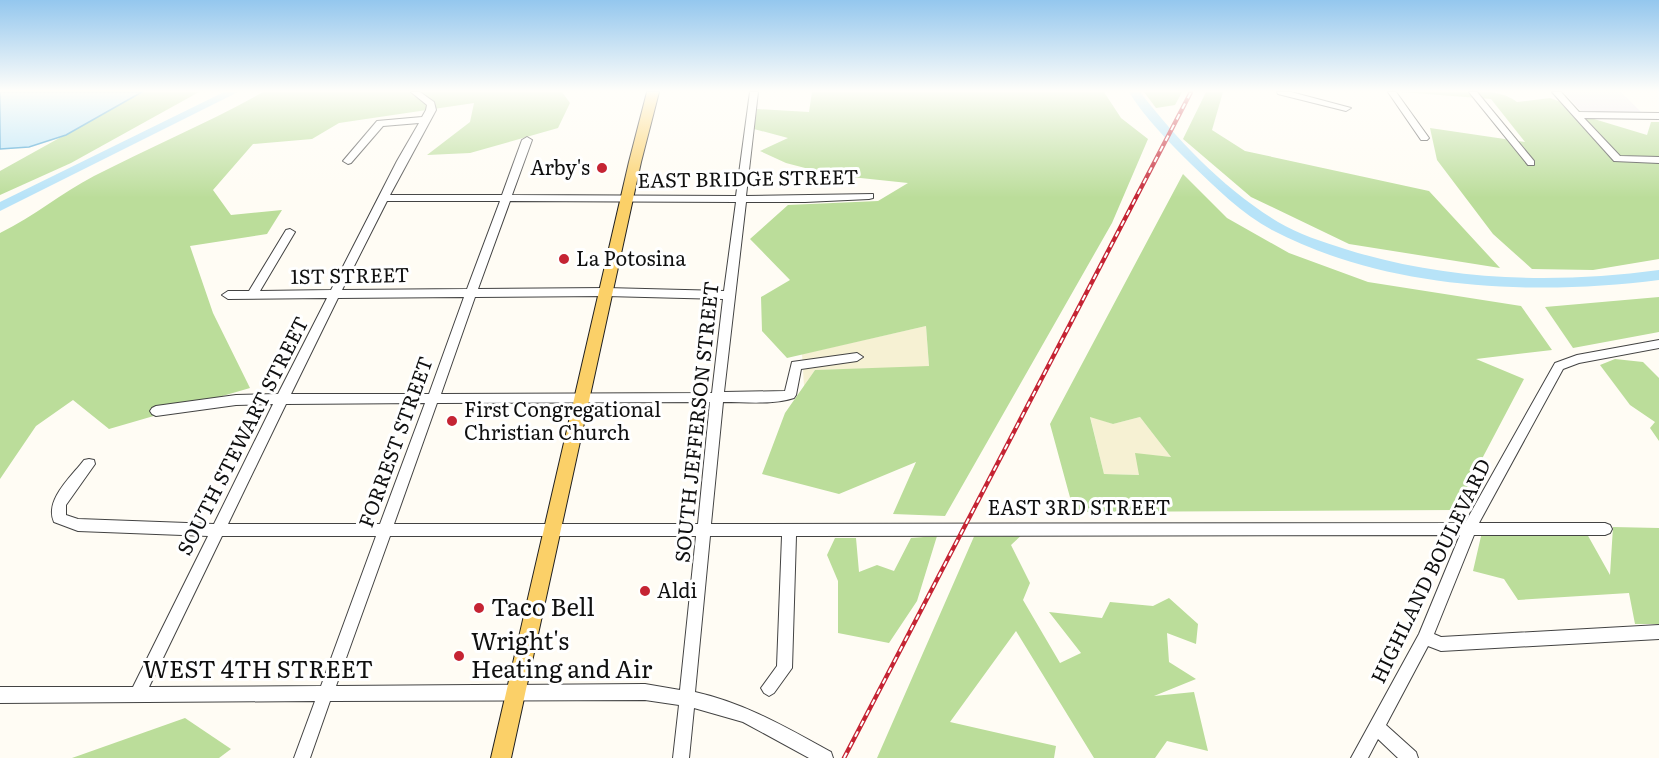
<svg xmlns="http://www.w3.org/2000/svg" width="1659" height="758" viewBox="0 0 1659 758" font-family="Literata,serif">
  <rect width="100%" height="100%" fill="#fffcf4"/>
  <!-- industrial -->
  <path fill="#ede5ef" d="M1564,92H1621L1642,113L1582,112Z"/>
  <!-- farmland -->
  <g fill="#f6f1d3">
    <path d="M926,326L929,367L815,370L804,386L802,354Z"/>
    <path d="M1090,416L1113,424L1140,417L1171,457L1136,454L1140,475L1104,474Z"/>
  </g>
  <!-- forest -->
  <g fill="#bbdd9a" fill-rule="evenodd">
    <path d="M142,92H199L71,163L0,195V171Z"/>
    <path d="M263,92H562L570,103L558,128L470,153L427,155L470,122L474,103L339,123L312,139L253,144L213,190L231,215L282,210L267,234L190,246L213,313L250,388L109,429L73,400L36,426L0,479V233C35,216 61,193 94,176C150,147 208,123 263,92Z"/>
    <path d="M812,92H1104L1121,118L1148,139L1112,223L945,516L893,514L916,462L839,494L762,474L785,413L815,370L929,366L926,326L787,358L762,331L761,297L790,280L750,239L788,205L878,201L908,183L832,175L786,163L760,151L788,138L754,129L757,109L809,112Z"/>
    <path d="M1144,92H1182L1175,105L1156,108Z"/>
    <path d="M1206,92H1223L1212,130L1245,151L1429,191L1500,268L1349,244L1251,197L1183,139Z"/>
    <path d="M1401,92C1432,92 1493,83 1517,102L1550,98L1572,106L1594,119L1647,135L1651,122H1659V259L1593,270L1532,269L1493,234L1437,160L1430,128L1525,142L1491,99Z"/>
    <path d="M1183,174L1227,218L1289,253L1368,282L1521,306L1552,350L1476,359L1524,379L1455,510L1074,512L1050,424ZM1090,417L1113,424L1140,417L1171,457L1135,453L1139,475L1104,474Z"/>
    <path d="M1659,297V332L1573,348L1545,307Z"/>
    <path d="M1615,359L1643,362L1659,378V441L1650,428L1655,422L1630,405L1600,365Z"/>
    <path d="M1613,527L1659,528V624H1635L1629,593L1518,600L1504,579L1473,571L1482,532L1587,534L1610,575Z"/>
    <path d="M1026,531L1011,545L1030,583L1023,600L1060,663L1081,653L1049,612L1102,618L1110,602L1153,606L1169,598L1198,624L1196,644L1167,633L1169,662L1196,679L1154,696L1194,692L1208,751L1167,741L1155,758H1094L1016,631L950,722L1056,746L1054,758H877L976,532Z"/>
    <path d="M937,536L917,601L889,643L838,633V581L827,555L835,538H856L859,572L877,565L894,571L911,538Z"/>
    <path d="M185,718L231,749L219,758H72Z"/>
  </g>
  <!-- water -->
  <path fill="#b7e3f8" stroke="#3c9dd1" stroke-width="1.5" d="M0,92H142L66,135L29,147L0,149Z"/>
  <g fill="none" stroke-linecap="round" stroke-linejoin="round">
    <!-- river -->
    <g fill="#b7e3f8" fill-rule="evenodd">
      <path d="M224,92H238L0,211V202Z"/>
      <path d="M1129,92H1140C1178,141 1224,189 1278,222C1298,234 1323,242 1345,249C1447,281 1553,284 1659,270V280C1534,296 1386,290 1272,230C1242,214 1215,187 1191,164C1169,142 1145,118 1129,92Z"/>
    </g>
    <!-- minor casing -->
    <g stroke="#434343" stroke-width="2">
      <g id="minor">
        <path d="M411,92H420L434,102L436,110L390,195H502L522,140L527,137L532,140L512,195L736,196L750,92H758L746,196L873,194V198L869,199L805,202H746L724,392L785,391L792,362L857,353L863,357L857,361L801,369L796,395L794,398C772,405 746,402 723,402L711,524L1465,523L1555,363L1577,355L1659,340V348L1579,363L1563,369L1479,523H1605L1610,525L1612,529L1610,533L1605,535H1474L1434,634L1441,637L1659,625V639L1441,651L1428,646L1386,725L1416,752L1418,758H1398L1378,739L1368,758H1351L1419,634L1460,535L796,536L792,668L774,693L769,696L764,693L761,688L777,666L782,536H710L695,692C745,703 787,728 831,752L833,758H809L743,722L694,708L689,758H673L679,705L645,700L330,701L310,758H294L315,701L0,703V687H133L208,536L78,531L54,522C44,500 72,476 84,460L89,459L94,460L95,464L66,505V515L78,519L214,524L273,404L236,405L156,416L152,414L150,411L152,408L156,406L236,395L278,394L327,298L228,299L222,295L228,291H249L286,230L290,229L295,232L260,291L331,290L397,161L419,123L383,126L351,163L348,164L343,161L377,121L422,117L426,110L427,105ZM387,201H500L467,289L342,290ZM510,201L736,202L724,291L606,288L478,289ZM606,296L723,299L712,393L441,394L475,297ZM464,297L429,394H291L338,298ZM710,402L698,524H394L437,403ZM425,403L380,524H228L286,404ZM222,536H376L321,686L149,687ZM390,536H696L680,690L645,684L336,686Z"/>
        <path d="M1277,92H1291L1351,108L1346,111L1278,94Z"/>
        <path d="M1388,92H1396L1429,138L1427,140H1421Z"/>
        <path d="M1469,92H1477L1534,161V165H1528Z"/>
        <path d="M1552,92H1561L1579,112L1659,113V119L1584,118L1620,156L1659,157V163L1614,161Z"/>
      </g>
    </g>
    <!-- major casing -->
    <g stroke="#212121" stroke-width="2">
      <path id="major" d="M647,92H659L641,162L511,758H491L629,162Z"/>
    </g>
    <!-- minor -->
    <use href="#minor" fill="#fff" fill-rule="evenodd"/>
    <!-- major -->
    <use href="#major" fill="#fbd068" fill-rule="evenodd"/>
    <!-- rail casing -->
    <g stroke="#c52433" stroke-width="4.5">
      <path id="rail" d="M844,758L1191,92"/>
    </g>
    <!-- rail -->
    <use href="#rail" stroke="#fff" stroke-width="2" stroke-dasharray="6" stroke-linecap="butt"/>
  </g>
  <!-- sky -->
  <linearGradient id="sky" x2="0" y2="1"><stop stop-color="#94c7ee"/><stop offset="0.46" stop-color="#fffefa"/><stop offset="1" stop-color="#fffefa" stop-opacity="0"/></linearGradient>
  <rect width="1659" height="198" fill="url(#sky)"/>
  <!-- markers -->
  <g fill="#c52433" stroke="#fff" stroke-width="2">
    <circle cx="602" cy="168" r="6"/>
    <circle cx="564" cy="259" r="6"/>
    <circle cx="452" cy="421" r="6"/>
    <circle cx="645" cy="591" r="6"/>
    <circle cx="479" cy="608" r="6"/>
    <circle cx="459" cy="656" r="6"/>
  </g>
  <g text-anchor="middle" stroke-width="6" stroke-linejoin="round" paint-order="stroke">
    <!-- poi labels -->
    <g font-size="20" fill="#101010" stroke="#fff" text-anchor="start">
      <text x="590" y="175" text-anchor="end">Arby's</text>
      <text x="576" y="266">La Potosina</text>
      <text x="464" y="417">First Congregational<tspan x="464" dy="23">Christian Church</tspan></text>
      <text x="657" y="598">Aldi</text>
    </g>
    <!-- street labels -->
    <g font-size="20" fill="#101010" stroke="#fff">
      <text transform="translate(748 179) rotate(-1)" y="7">EAST BRIDGE STREET</text>
      <text transform="translate(350 276) rotate(-1)" y="7">1ST STREET</text>
      <text transform="translate(697 422) rotate(-84)" y="7">SOUTH JEFFERSON STREET</text>
      <text transform="translate(243 436) rotate(-63)" y="7">SOUTH STEWART STREET</text>
      <text transform="translate(396 442) rotate(-70)" y="7">FORREST STREET</text>
      <text x="1079" y="515">EAST 3RD STREET</text>
      <text transform="translate(1431 571) rotate(-64)" y="7">HIGHLAND BOULEVARD</text>
    </g>
    <!-- near-poi labels -->
    <g font-size="24" fill="#101010" stroke="#fff" text-anchor="start">
      <text x="491" y="616">Taco Bell</text>
      <text x="471" y="650">Wright's<tspan x="471" dy="28">Heating and Air</tspan></text>
    </g>
    <!-- near-street labels -->
    <g font-size="24" fill="#101010" stroke="#fff">
      <text x="258" y="678">WEST 4TH STREET</text>
    </g>
  </g>
</svg>
